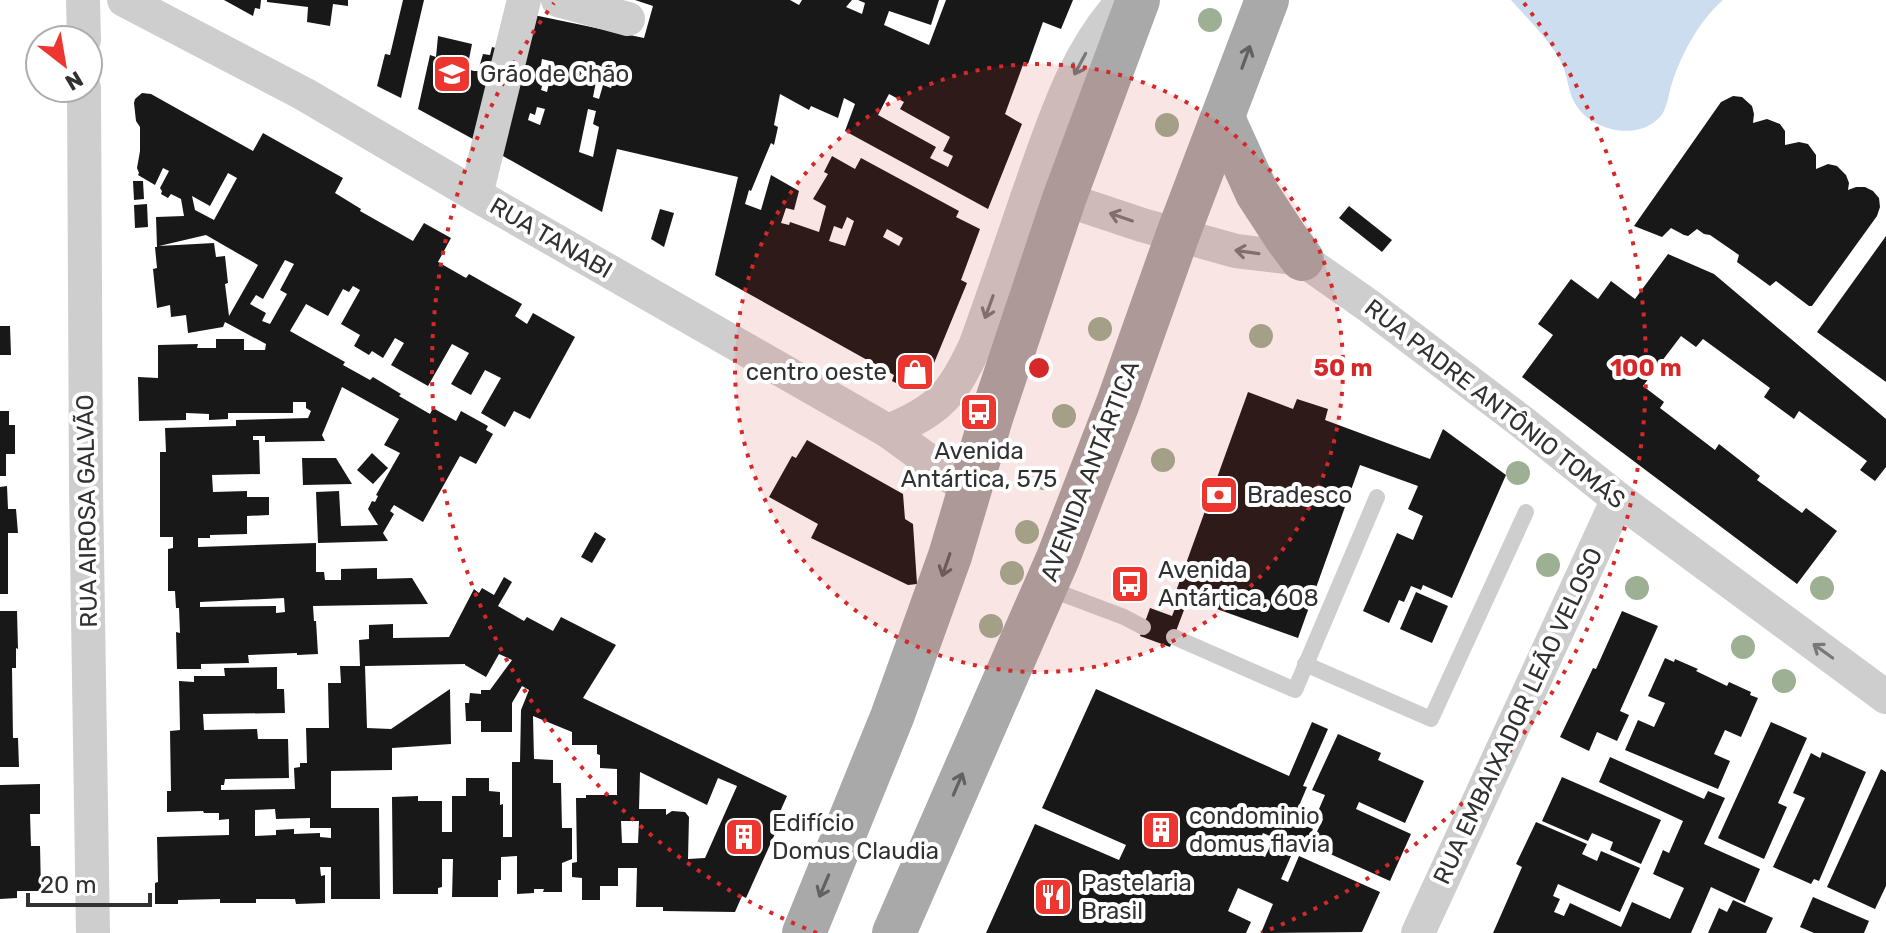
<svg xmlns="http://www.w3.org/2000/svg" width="1886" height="933" viewBox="0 0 1886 933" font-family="Rubik,sans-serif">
  <rect width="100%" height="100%" fill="#fff"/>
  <!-- water -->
  <path fill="#cbddef" d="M1511,0H1723C1699,21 1682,53 1672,83C1668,94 1668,108 1660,117C1638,141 1595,131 1578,108C1567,94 1569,77 1561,62C1551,42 1526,17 1511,0Z"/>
  <!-- building -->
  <g fill="#181818" fill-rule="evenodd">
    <path d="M224,0H261L260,9L255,8L253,16Z"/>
    <path d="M267,0H348V6L333,4L330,26L307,22L308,7L267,2Z"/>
    <path d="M403,0H424L401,98L377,86L385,54L390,55Z"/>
    <path d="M635,0H790L799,5L802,0H852L846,7L862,14L865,3L858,0H939L931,25L889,11L884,25L929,45L946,0H1073L1061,29L1043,22L1028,64L1024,62L1005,114L1022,124L988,209L845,131L855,104L844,98L838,118L811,106L809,110L780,94L774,125L778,127L774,145L771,143L751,191L749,190L745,204L761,210L771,175L799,191L794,210L786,208L781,223L789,225L790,222L819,232L826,206L813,199L828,174L824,172L832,156L855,169L861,158L959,211L956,217L980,229L961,280L967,283L925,385L917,389H908L892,381L894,375L715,275L738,177L617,149L602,212L496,152L529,14L644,38L653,6ZM542,59L554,62L547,92L541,90L546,72L540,71ZM598,71L615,76L611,88L603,85L599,99L593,97ZM889,94L904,102L900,109L950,137L943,151L953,156L948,167L930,158L936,147L878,115ZM537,107L545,109L540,125L528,120L530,113L535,115ZM588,109L596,111L593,124L599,127L593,157L579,152ZM847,217L854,221L845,246L829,241L834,226L842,229ZM887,229L903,238L899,246L883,237Z"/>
    <path d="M438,36L472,44L467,69L474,71H478L483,54L490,55L492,47L504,50L482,144L418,109L430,55L436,57Z"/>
    <path d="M142,93L151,94L253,151L263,133L343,178L335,193L361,209L360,211L413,241L424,223L451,238L438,262L466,278L469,274L522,304L515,316L527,324L533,313L575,337L530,419L514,411L505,427L481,413L501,378L485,370L471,395L451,384L469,353L452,344L428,386L391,365L404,343L395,338L383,358L372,351L369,355L354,346L360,335L341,324L360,290L353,286L349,292L343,289L328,316L306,304L290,331L345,362L343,365L370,380L373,377L401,394L399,396L430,414L433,408L456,421L461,411L488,426L486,430L493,434L476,464L460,456L423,522L394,505L390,511L394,514L383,533L388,541L318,543L316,492L339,491L341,526L378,525L368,509L372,501L375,502L378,496L376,495L400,453L384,445L399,419L342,387L322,435L325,441L265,442V436H253V440H259L260,474L212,475L213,492L247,491V497H269V515L247,516V534L210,535V538H198V547L316,543V572H324L325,580H341V569L377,568V579L412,578L428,604L313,606L314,621H316L318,654L297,655V653L248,655L249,663L201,664V669H177L176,632L180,633L179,608H176L175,591H168V549L173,548V537H160V452H166L165,428L236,426V420L308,418L311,411L306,408V402H293V413H228V419L209,420V414L186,413V420L139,421L138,377L158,378V345L198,344L197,348H216V339H244V350H265L266,344L225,322L223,327L188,333L186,315L171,317L170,305L157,308L153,269L157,268L155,247H157L156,217L184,216L181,199L171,194L168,198L161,194L162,191L160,188L169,171L163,168L155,185L138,175L139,173L137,168L140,151V127L136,121L134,103L135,99ZM228,173L237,178L214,220L195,210L192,196L210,206ZM206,235L258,265L229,316L225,284L228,283L225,256L216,257L214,243L159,246ZM285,260L294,264L280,290L287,294L270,324L262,321L266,313L250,304L256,295L263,299ZM284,598L285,612L276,613V606L200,607V602Z"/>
    <path d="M1733,96L1742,97L1752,106L1754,114L1753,123L1767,119L1780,124L1785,131V145L1799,142L1808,144L1816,155V169L1828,164L1837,166L1846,175L1849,183L1848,190L1856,187H1865L1873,191L1879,198L1880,207L1877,216L1812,306H1809L1776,281L1770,286L1737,262L1739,255L1710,235L1704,234L1697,229L1688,236L1684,235L1671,228L1662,237L1634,226L1721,102Z"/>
    <path d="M133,181H143L144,199L134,200Z"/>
    <path d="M147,204L148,227L135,228L134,205Z"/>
    <path d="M1349,206L1392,240L1382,252L1339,218Z"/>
    <path d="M660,209L674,213L664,247L651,239Z"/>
    <path d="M1886,236V382L1817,332Z"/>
    <path d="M1668,254L1714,274L1886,419V467L1875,481L1860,470L1867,461L1799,411L1794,419L1764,397L1770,388L1703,339L1696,347L1681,336L1643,386L1664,402L1660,408L1715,450L1719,444L1760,476L1757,480L1802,513L1806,508L1837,531L1797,584L1522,377L1553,335L1538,324L1571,279L1598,299L1611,281L1635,299Z"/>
    <path d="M0,326H10L11,355H0Z"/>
    <path d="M1248,392L1293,409L1297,399L1328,409L1325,420L1430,459L1443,429L1506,475L1452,598L1423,585L1421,590L1411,586L1404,602L1399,600L1389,623L1363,611L1397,533L1413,540L1423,516L1408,509L1418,486L1360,465L1298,638L1175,594Z"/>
    <path d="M0,411H9V425H15V454H6V476H0Z"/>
    <path d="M807,440L903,494L905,519L913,524L917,584L908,585L811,538L818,524L769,497L792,456L796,458Z"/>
    <path d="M372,453L388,468L373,484L357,470Z"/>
    <path d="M302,458H336L352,484L303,485Z"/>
    <path d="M7,486L8,509H16L18,533H8V594H0V487Z"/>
    <path d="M595,532L606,539L592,563L581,557Z"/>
    <path d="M504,577L512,582L498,606L524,621L527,617L553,631L561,617L616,645L583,698L787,796L779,814L783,816L746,898L742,896L735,912L663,911V907H636L637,868H618V886H600V900H582V878L572,877V863L577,862L576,798H586V795H617V769L600,768V755L597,754V745H572V732L533,716L534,759L553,760V783H561L562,828H572V859L562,863V892H543L544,889H534V893L517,894V856L501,857V880H498V897H452L453,859H442V887L438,888V894H393L392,797L418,796V801H442V832H452V796H466V778H489V791L500,792V805L503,804V837H512V762H520L521,710L529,690L522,686L512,703V732H481V721H466L465,703H469L470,693L481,694V690H490L512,660L499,654L486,677L465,665V664L365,666L367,728L391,729L450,689L451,744L392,748V770L331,771V808H379L380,899H331V867H320L321,876L325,875V903L296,904L295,899H256V903H220V899L178,900V904H155V883L158,882L157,837L229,835V819L219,820V813H204L203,811L167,812V791H171L170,731L180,730L179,681L194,682V676H225L224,668L277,667V689H284L285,713L203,714L204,730L257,729L258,739H288L289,778L225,779L224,785H221V790L295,789L294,768L300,767V763H307L306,728H329L328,683H341L340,666H360L359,640L369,639V625L393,624V638L449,637L474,589L479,593L482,588L494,595ZM640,772L707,805L718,778L737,786L705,858L688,859L689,817L685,812L672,811L666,815V809H639ZM275,809L276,819L310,818V828H331V838L320,837V833L294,834V829L276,830V835L255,836V810ZM621,821H639L638,843H622Z"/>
    <path d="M1416,592L1448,606L1432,643L1400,629Z"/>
    <path d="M1176,606L1184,610L1170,647L1140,636L1150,608L1172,616Z"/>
    <path d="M0,611H17L18,649L16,648V668H12L13,738H18L19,767H0Z"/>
    <path d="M1622,611L1658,626L1620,711L1629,715L1617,741L1597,732L1589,751L1560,737L1593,668L1596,669Z"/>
    <path d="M1665,658L1674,662L1675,659L1698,669L1696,671L1727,686L1729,682L1751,692L1750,695L1758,698L1741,737L1725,730L1714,754L1730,761L1718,789L1625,750L1638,720L1654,727L1665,703L1648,696Z"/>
    <path d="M1096,689L1289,776L1312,722L1328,729L1303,786L1307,787L1293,820L1313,829L1303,851L1295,847L1281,879L1288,882L1299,856L1380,892L1362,932L1261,933L1273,904L1238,888L1228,911L1251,922L1246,933H986L1035,824L1119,860L1126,845L1042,808ZM1263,833L1274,838L1265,857L1254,852Z"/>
    <path d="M1771,722L1807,738L1778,803L1787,807L1764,859L1718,838Z"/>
    <path d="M1338,734L1381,753L1378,760L1424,781L1405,823L1359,802L1356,809L1411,834L1390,881L1328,853L1331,845L1314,838L1323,819L1316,816L1325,795L1312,790Z"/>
    <path d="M1822,752L1866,772L1819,881L1814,879L1811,884L1773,867L1805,798L1793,793L1811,753L1820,758Z"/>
    <path d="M1610,757L1704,799L1708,791L1725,798L1704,844L1760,869L1745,903L1711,887L1691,933H1493L1522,867L1516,864L1536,822L1587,844L1582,854L1597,861L1601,851L1640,868L1620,912L1558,884L1553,896L1560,899L1554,912L1564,916L1570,903L1621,927L1632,902L1670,919L1684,888L1653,874L1663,850L1669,853L1683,821L1599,782Z"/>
    <path d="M1881,769L1886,772V886L1875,909L1827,887Z"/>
    <path d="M1562,777L1661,820L1641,864L1610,850L1613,842L1592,833L1588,841L1542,821Z"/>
    <path d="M40,784V814H30L31,846H40L41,891H17V898L0,899V785Z"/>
    <path d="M1813,897L1869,921L1864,933H1814L1800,927Z"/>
    <path d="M1733,900L1773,918L1766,933H1708L1719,908L1727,912Z"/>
  </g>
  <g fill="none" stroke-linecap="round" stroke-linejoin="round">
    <!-- lane -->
    <g stroke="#cecece" stroke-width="16">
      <path d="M1047,588L1124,617L1143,627"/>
      <path d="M1174,637L1295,690L1377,497"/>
      <path d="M1305,664L1431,719L1526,512"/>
    </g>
    <!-- street -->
    <g stroke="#cecece" stroke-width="34">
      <path d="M83,0L84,40"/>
      <path d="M124,0L304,94L476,195L888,431L969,490"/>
      <path d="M558,0L628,19"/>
      <path d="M84,88L86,488L93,933"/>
      <path d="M476,195L524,0"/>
      <path d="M1064,199L1142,225L1236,251L1302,259L1369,306L1522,422L1618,499L1886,697"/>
      <path d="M888,431C940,410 953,394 976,344C994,293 1012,243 1029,192C1053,125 1074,53 1124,0"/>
      <path d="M1418,933L1618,499"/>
    </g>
    <!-- primary -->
    <g stroke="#a9a9a9" stroke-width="44">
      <path d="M1223,118L1257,193L1285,236L1302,259"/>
      <path d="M804,933L892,717L950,556L991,418L1064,199L1138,0"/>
      <path d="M894,933L1058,558L1118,403L1178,234L1267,0"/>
    </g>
  </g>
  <!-- trees -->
  <g fill="#9eb094">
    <circle cx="1210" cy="20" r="12"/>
    <circle cx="1167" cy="125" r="12"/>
    <circle cx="1100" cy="329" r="12"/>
    <circle cx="1261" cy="336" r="12"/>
    <circle cx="1064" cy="416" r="12"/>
    <circle cx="1163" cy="460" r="12"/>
    <circle cx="1518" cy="473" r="12"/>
    <circle cx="1044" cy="478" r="12"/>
    <circle cx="1027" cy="532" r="12"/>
    <circle cx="1548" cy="565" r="12"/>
    <circle cx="1012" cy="573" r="12"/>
    <circle cx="1637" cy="588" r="12"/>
    <circle cx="1822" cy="588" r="12"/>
    <circle cx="991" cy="626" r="12"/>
    <circle cx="1743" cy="647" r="12"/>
    <circle cx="1784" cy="681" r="12"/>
  </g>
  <!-- one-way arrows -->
  <defs><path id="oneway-shaft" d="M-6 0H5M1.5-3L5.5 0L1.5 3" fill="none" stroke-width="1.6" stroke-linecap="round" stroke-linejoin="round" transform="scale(2)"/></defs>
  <g stroke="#616161">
    <use href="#oneway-shaft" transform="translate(1246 57) rotate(-70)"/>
    <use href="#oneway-shaft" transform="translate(946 565) rotate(109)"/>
    <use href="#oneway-shaft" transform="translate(958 784) rotate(-67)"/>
    <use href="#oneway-shaft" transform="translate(824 886) rotate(113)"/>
  </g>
  <g stroke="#787878">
    <use href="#oneway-shaft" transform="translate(1080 64) rotate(118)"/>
    <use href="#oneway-shaft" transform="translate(1121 217) rotate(-161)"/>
    <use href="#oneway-shaft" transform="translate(1247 252) rotate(-172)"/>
    <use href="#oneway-shaft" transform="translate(989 307) rotate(110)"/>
    <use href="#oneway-shaft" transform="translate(1823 651) rotate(-144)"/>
  </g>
  <!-- distance rings -->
  <circle cx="1039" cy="368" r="304" fill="#d62828" fill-opacity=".12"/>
  <g fill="none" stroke="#d62828" stroke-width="4" stroke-dasharray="4 8">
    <circle cx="1039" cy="368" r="304"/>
    <path d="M817 933A607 607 0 0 1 554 3M1524 3A607 607 0 0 1 1261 933"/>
  </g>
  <!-- icons -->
  <defs>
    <g id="school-square" transform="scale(2)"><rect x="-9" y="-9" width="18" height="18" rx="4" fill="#ed362f" stroke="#fff"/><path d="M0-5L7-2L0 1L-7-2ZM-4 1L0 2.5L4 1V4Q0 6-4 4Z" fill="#fff"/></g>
    <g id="shop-square" transform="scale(2)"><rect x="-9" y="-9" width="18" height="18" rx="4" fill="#ed362f" stroke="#fff"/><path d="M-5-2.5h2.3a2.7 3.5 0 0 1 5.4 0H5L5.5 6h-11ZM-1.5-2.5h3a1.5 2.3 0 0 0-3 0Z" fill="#fff"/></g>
    <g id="bus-square" transform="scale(2)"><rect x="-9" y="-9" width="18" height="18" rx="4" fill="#ed362f" stroke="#fff"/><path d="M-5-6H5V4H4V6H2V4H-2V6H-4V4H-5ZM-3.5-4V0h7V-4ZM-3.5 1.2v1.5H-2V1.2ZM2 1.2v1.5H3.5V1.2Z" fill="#fff"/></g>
    <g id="bank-square" transform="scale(2)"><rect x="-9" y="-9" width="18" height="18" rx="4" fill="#ed362f" stroke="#fff"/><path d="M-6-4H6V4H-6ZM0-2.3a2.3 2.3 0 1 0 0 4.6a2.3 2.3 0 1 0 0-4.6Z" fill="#fff"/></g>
    <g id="building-square" transform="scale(2)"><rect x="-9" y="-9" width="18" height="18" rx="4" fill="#ed362f" stroke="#fff"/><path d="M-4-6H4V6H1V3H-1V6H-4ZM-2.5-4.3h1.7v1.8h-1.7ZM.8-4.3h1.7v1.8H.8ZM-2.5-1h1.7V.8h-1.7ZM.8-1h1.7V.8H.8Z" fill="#fff"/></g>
    <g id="restaurant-square" transform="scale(2)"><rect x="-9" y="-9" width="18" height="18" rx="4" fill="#ed362f" stroke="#fff"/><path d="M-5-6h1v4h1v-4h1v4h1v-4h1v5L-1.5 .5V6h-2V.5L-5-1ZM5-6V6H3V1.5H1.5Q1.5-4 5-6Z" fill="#fff"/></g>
  </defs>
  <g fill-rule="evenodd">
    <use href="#school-square" x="452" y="74"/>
    <use href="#shop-square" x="915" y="372"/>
    <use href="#bus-square" x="979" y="412"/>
    <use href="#bank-square" x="1219" y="495"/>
    <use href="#bus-square" x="1130" y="584"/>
    <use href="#building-square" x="1161" y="830"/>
    <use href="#building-square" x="744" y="837"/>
    <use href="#restaurant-square" x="1053" y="897"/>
  </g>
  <g text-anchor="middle" stroke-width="8" stroke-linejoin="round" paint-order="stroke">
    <!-- poi labels -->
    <g font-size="24" fill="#313131" stroke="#fff" text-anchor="start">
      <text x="480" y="82">Grão de Chão</text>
      <text x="887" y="380" text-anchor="end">centro oeste</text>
      <text x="979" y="459" text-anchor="middle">Avenida<tspan x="979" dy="28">Antártica, 575</tspan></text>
      <text x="1247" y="503">Bradesco</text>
      <text x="1158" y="578">Avenida<tspan x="1158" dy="28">Antártica, 608</tspan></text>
      <text x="1189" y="824">condominio<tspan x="1189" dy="28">domus flavia</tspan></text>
      <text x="772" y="831">Edifício<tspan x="772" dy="28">Domus Claudia</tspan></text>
      <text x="1081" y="891">Pastelaria<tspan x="1081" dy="28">Brasil</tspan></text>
    </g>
    <!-- street labels -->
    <g font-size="24" fill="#313131" stroke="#fff">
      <text transform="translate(551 238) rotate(30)" y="8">RUA TANABI</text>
      <text transform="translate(1495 404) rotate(38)" y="8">RUA PADRE ANTÔNIO TOMÁS</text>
      <text transform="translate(1090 471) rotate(-69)" y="8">AVENIDA ANTÁRTICA</text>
      <text transform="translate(87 511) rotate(-91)" y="8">RUA AIROSA GALVÃO</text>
      <text transform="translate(1518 716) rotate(-65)" y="8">RUA EMBAIXADOR LEÃO VELOSO</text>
    </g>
  </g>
  <circle cx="1039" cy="368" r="12" fill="#d62828" stroke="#fff" stroke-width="4"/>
  <g font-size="24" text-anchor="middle" font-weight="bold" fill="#d62828" stroke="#fff" stroke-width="8" stroke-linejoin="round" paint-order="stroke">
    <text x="1343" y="376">50 m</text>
    <text x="1646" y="376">100 m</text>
  </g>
  <!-- north arrow -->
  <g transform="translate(64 64) rotate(149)"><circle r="38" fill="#ffffff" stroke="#adadad" stroke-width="2"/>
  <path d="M0-6L14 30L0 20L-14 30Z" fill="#ed362f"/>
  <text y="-12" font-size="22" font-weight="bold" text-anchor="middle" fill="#313131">N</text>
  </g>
  <!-- scale -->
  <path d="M28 893v12h122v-12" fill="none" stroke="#313131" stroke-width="4"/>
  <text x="40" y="893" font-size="24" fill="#313131" stroke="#ffffff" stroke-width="6" paint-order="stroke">20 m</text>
</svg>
